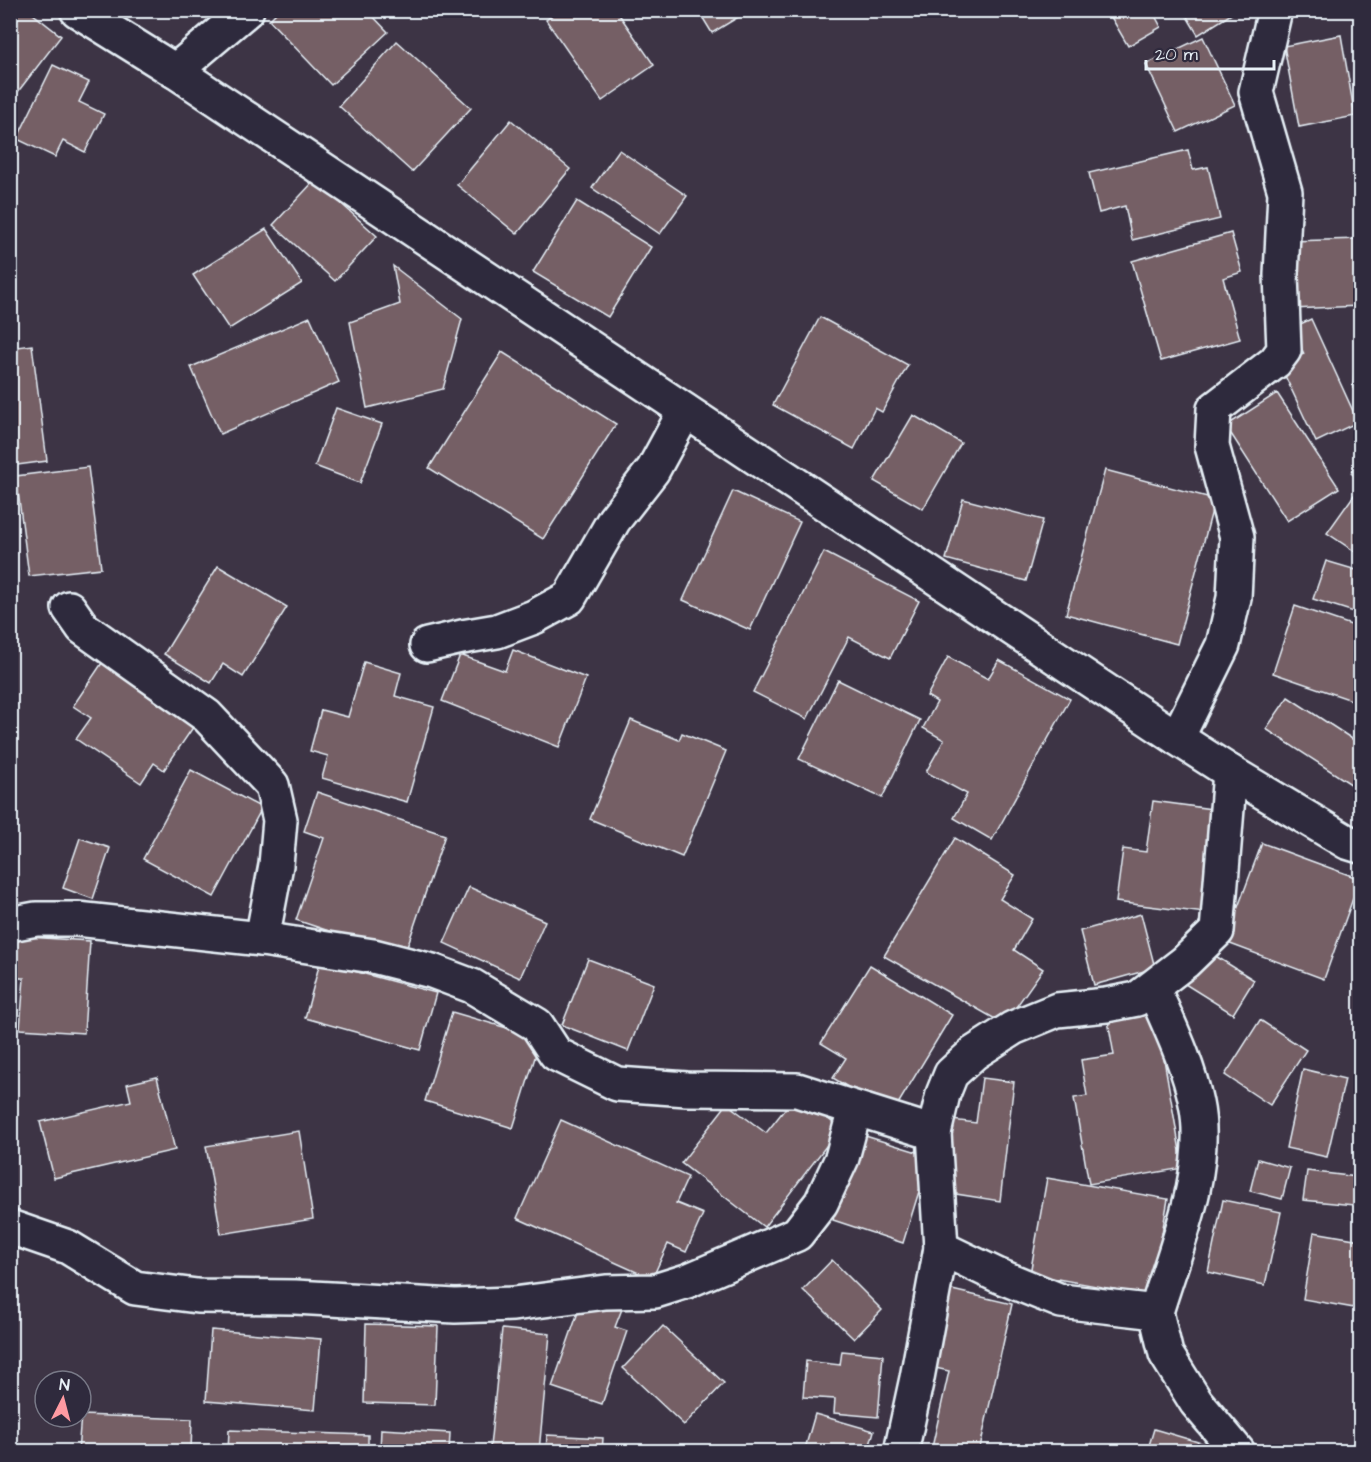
<svg xmlns="http://www.w3.org/2000/svg" width="1371" height="1462" viewBox="0 0 1371 1462" font-family="'Architects Daughter',sans-serif">
  <rect width="100%" height="100%" fill="#3d3445"/>
  <filter id="ink" filterUnits="userSpaceOnUse"><feTurbulence type="fractalNoise" baseFrequency=".0167" numOctaves="2"/><feDisplacementMap in="SourceGraphic" scale="12" xChannelSelector="R" yChannelSelector="G"/><feConvolveMatrix kernelMatrix="1 2 1 2 8 2 1 2 1" color-interpolation-filters="sRGB"/></filter>
  <g filter="url(#ink)">
    <!-- building -->
    <g fill="#755e65" stroke="#e8f1f8" stroke-width="1.5">
      <path d="M10,10H28L61,36L10,102Z"/>
      <path d="M279,10H367L388,32L331,85L269,20Z"/>
      <path d="M560,10H616L654,65L602,101L546,20Z"/>
      <path d="M698,10H750L712,33Z"/>
      <path d="M1107,10H1152L1161,27L1128,46Z"/>
      <path d="M1183,10H1238L1198,35Z"/>
      <path d="M1341,35L1355,116L1299,127L1284,46Z"/>
      <path d="M1203,37L1235,105L1178,132L1146,64Z"/>
      <path d="M397,41L471,108L412,172L339,106Z"/>
      <path d="M53,65L89,82L79,102L104,114L85,152L63,141L55,157L17,139Z"/>
      <path d="M511,120L570,169L517,234L457,185Z"/>
      <path d="M619,150L687,196L660,234L592,188Z"/>
      <path d="M1188,150L1193,170L1208,167L1220,219L1132,240L1125,206L1099,213L1089,173Z"/>
      <path d="M315,180L377,236L335,281L273,225Z"/>
      <path d="M577,201L651,247L608,317L533,272Z"/>
      <path d="M266,229L302,283L229,329L193,275Z"/>
      <path d="M1231,233L1242,272L1223,278L1240,339L1161,361L1132,261Z"/>
      <path d="M1360,239V306L1292,309L1290,241Z"/>
      <path d="M393,266L462,319L443,389L367,408L350,322L400,304Z"/>
      <path d="M310,317L339,382L220,434L191,367Z"/>
      <path d="M820,317L908,365L882,412L875,408L854,449L773,405Z"/>
      <path d="M1311,319L1358,422L1316,442L1280,365L1304,354L1292,328Z"/>
      <path d="M1359,324H1360V389L1353,388Z"/>
      <path d="M32,345L47,461L10,466V348Z"/>
      <path d="M502,352L616,424L543,539L429,468Z"/>
      <path d="M1277,393L1339,488L1287,521L1226,426Z"/>
      <path d="M336,408L382,424L360,483L315,466Z"/>
      <path d="M913,415L961,443L923,509L874,481Z"/>
      <path d="M1360,460V480L1351,473Z"/>
      <path d="M88,467L101,568L29,576L16,476Z"/>
      <path d="M1105,470L1215,499L1177,644L1066,614Z"/>
      <path d="M733,491L800,522L750,630L683,600Z"/>
      <path d="M1354,495L1360,499V555L1327,533Z"/>
      <path d="M963,499L1043,520L1026,581L946,559Z"/>
      <path d="M824,552L919,601L890,658L849,637L807,719L753,692Z"/>
      <path d="M1326,561L1360,571V614L1313,599Z"/>
      <path d="M218,566L287,607L243,677L223,664L211,683L164,654Z"/>
      <path d="M1295,606L1360,628V703L1273,673Z"/>
      <path d="M513,650L586,678L559,747L442,701L460,655L505,671Z"/>
      <path d="M948,657L988,679L999,660L1070,699L992,840L954,818L967,794L926,772L944,740L923,728L937,702L927,696Z"/>
      <path d="M364,662L401,673L395,696L434,707L407,802L322,778L328,756L310,751L321,710L348,717Z"/>
      <path d="M102,663L194,726L164,770L154,763L141,783L76,739L91,718L73,706Z"/>
      <path d="M838,680L920,720L882,798L799,759Z"/>
      <path d="M1288,697L1360,744V790L1266,729Z"/>
      <path d="M631,720L679,740L682,733L726,751L682,857L590,819Z"/>
      <path d="M191,770L262,808L214,897L143,859Z"/>
      <path d="M317,792L445,835L404,956L296,920L324,838L304,831Z"/>
      <path d="M1153,801L1219,810L1205,913L1116,902L1123,849L1146,852Z"/>
      <path d="M80,838L110,848L93,899L63,888Z"/>
      <path d="M955,838L1015,875L1000,899L1032,919L1014,950L1043,969L1004,1024L884,956Z"/>
      <path d="M1262,843L1360,879L1324,979L1225,942Z"/>
      <path d="M469,887L545,921L520,978L444,943Z"/>
      <path d="M1141,914L1155,968L1094,985L1080,931Z"/>
      <path d="M12,936L90,941L84,1033L20,1029L24,978H10Z"/>
      <path d="M1206,950L1254,980L1233,1014L1185,984Z"/>
      <path d="M588,959L654,984L628,1051L562,1025Z"/>
      <path d="M320,962L436,993L420,1050L305,1018Z"/>
      <path d="M870,965L952,1015L892,1114L833,1078L846,1058L821,1043Z"/>
      <path d="M1155,1008L1183,1168L1089,1184L1074,1098L1087,1096L1081,1060L1114,1055L1107,1015Z"/>
      <path d="M452,1012L541,1038L513,1128L425,1101Z"/>
      <path d="M1260,1020L1306,1050L1270,1105L1225,1075Z"/>
      <path d="M1303,1069L1345,1079L1327,1157L1286,1148Z"/>
      <path d="M157,1077L175,1150L54,1178L40,1122L131,1101L127,1084Z"/>
      <path d="M982,1078L1014,1082L1000,1201L950,1193L952,1120L976,1123Z"/>
      <path d="M796,1095L840,1128L764,1227L681,1163L727,1104L766,1133Z"/>
      <path d="M561,1120L688,1177L676,1203L703,1214L686,1252L668,1244L652,1279L517,1218Z"/>
      <path d="M299,1131L313,1219L221,1234L206,1146Z"/>
      <path d="M859,1134L930,1156L903,1243L833,1220Z"/>
      <path d="M1258,1159L1290,1168L1282,1199L1250,1191Z"/>
      <path d="M1307,1171L1357,1177L1354,1205L1303,1200Z"/>
      <path d="M1047,1178L1168,1199L1151,1296L1030,1274Z"/>
      <path d="M1223,1200L1281,1212L1265,1285L1208,1272Z"/>
      <path d="M1314,1232L1360,1240V1309L1303,1299Z"/>
      <path d="M832,1260L882,1310L854,1339L803,1290Z"/>
      <path d="M948,1289L1012,1304L979,1452H931L949,1371L931,1367Z"/>
      <path d="M584,1295L622,1309L615,1327L627,1331L602,1404L552,1387Z"/>
      <path d="M366,1324L438,1326L435,1405L364,1403Z"/>
      <path d="M663,1326L724,1383L684,1425L623,1368Z"/>
      <path d="M502,1329L550,1334L539,1451L490,1447Z"/>
      <path d="M211,1330L321,1339L315,1410L206,1401Z"/>
      <path d="M842,1351L883,1355L878,1417L834,1413L835,1399L803,1397L806,1361L840,1365Z"/>
      <path d="M815,1414L874,1431L868,1452H804Z"/>
      <path d="M1358,1414H1360V1452H1351Z"/>
      <path d="M81,1415L192,1419L191,1452H78Z"/>
      <path d="M381,1429L450,1433L449,1452H380Z"/>
      <path d="M1154,1429L1215,1447L1213,1452H1147Z"/>
      <path d="M229,1430L368,1435V1452H228Z"/>
      <path d="M547,1435L603,1438L602,1452H546Z"/>
    </g>
    <g fill="none" stroke-linecap="round" stroke-linejoin="round">
      <!-- minor casing -->
      <g stroke="#e8f1f8" stroke-width="38">
        <g id="minor">
          <path d="M175,71L247,10"/>
          <path d="M69,608L83,628L207,716L272,785L280,820L276,865L262,939"/>
          <path d="M427,645L462,637L497,631L534,617L569,598L614,520L653,470L685,411"/>
          <path d="M1177,738L1223,645L1234,598L1237,537L1212,446L1214,409L1275,362L1284,350L1281,275L1285,192L1256,92L1275,10"/>
          <path d="M10,924L36,919H77L262,939L373,956L432,971L472,986L537,1025L556,1054L617,1084L687,1089L797,1090L934,1133"/>
          <path d="M1153,988C1169,1025 1188,1063 1196,1103C1210,1170 1175,1249 1156,1312"/>
          <path d="M10,1227L68,1247L135,1288L197,1296L295,1297L455,1306L513,1304L606,1292L655,1291L687,1281L797,1234L821,1203L842,1158L855,1109"/>
          <path d="M941,1248L997,1275L1061,1301L1156,1312L1166,1354L1196,1402L1238,1452"/>
          <path d="M901,1452L917,1378L941,1248L934,1133L943,1094L951,1074L974,1053L1013,1028L1057,1010L1106,1005L1137,999L1185,962L1217,931L1230,772"/>
        </g>
      </g>
      <!-- secondary casing -->
      <g stroke="#e8f1f8" stroke-width="38">
        <path id="secondary" d="M77,10L175,71L1177,738L1230,772L1347,842L1360,846"/>
      </g>
      <!-- minor -->
      <use href="#minor" stroke="#2f2a3d" stroke-width="33"/>
      <!-- secondary -->
      <use href="#secondary" stroke="#2f2a3d" stroke-width="33"/>
    </g>
  </g>
  <!-- margin -->
  <rect width="1371" height="1462" fill="none" stroke="#2f2a3d" stroke-width="36"/>
  <rect x="18" y="18" width="1335" height="1426" fill="none" stroke="#e8f1f8" stroke-width="2" filter="url(#ink)"/>
  <!-- north arrow -->
  <g transform="translate(63 1399) rotate(6)"><circle r="28" fill="#2f2a3d" stroke="#797a88" stroke-width="1.5"/>
  <path d="M0-4.5L10 22L0 15L-10 22Z" fill="#ff9aa2"/>
  <text y="-9" font-size="16" font-weight="bold" text-anchor="middle" fill="#e8f1f8">N</text>
  </g>
  <!-- scale -->
  <path d="M1146 60v9h128v-9" fill="none" stroke="#e8f1f8" stroke-width="3"/>
  <text x="1155" y="60" font-size="18" fill="#e8f1f8" stroke="#2f2a3d" stroke-width="4.5" paint-order="stroke">20 m</text>
</svg>
